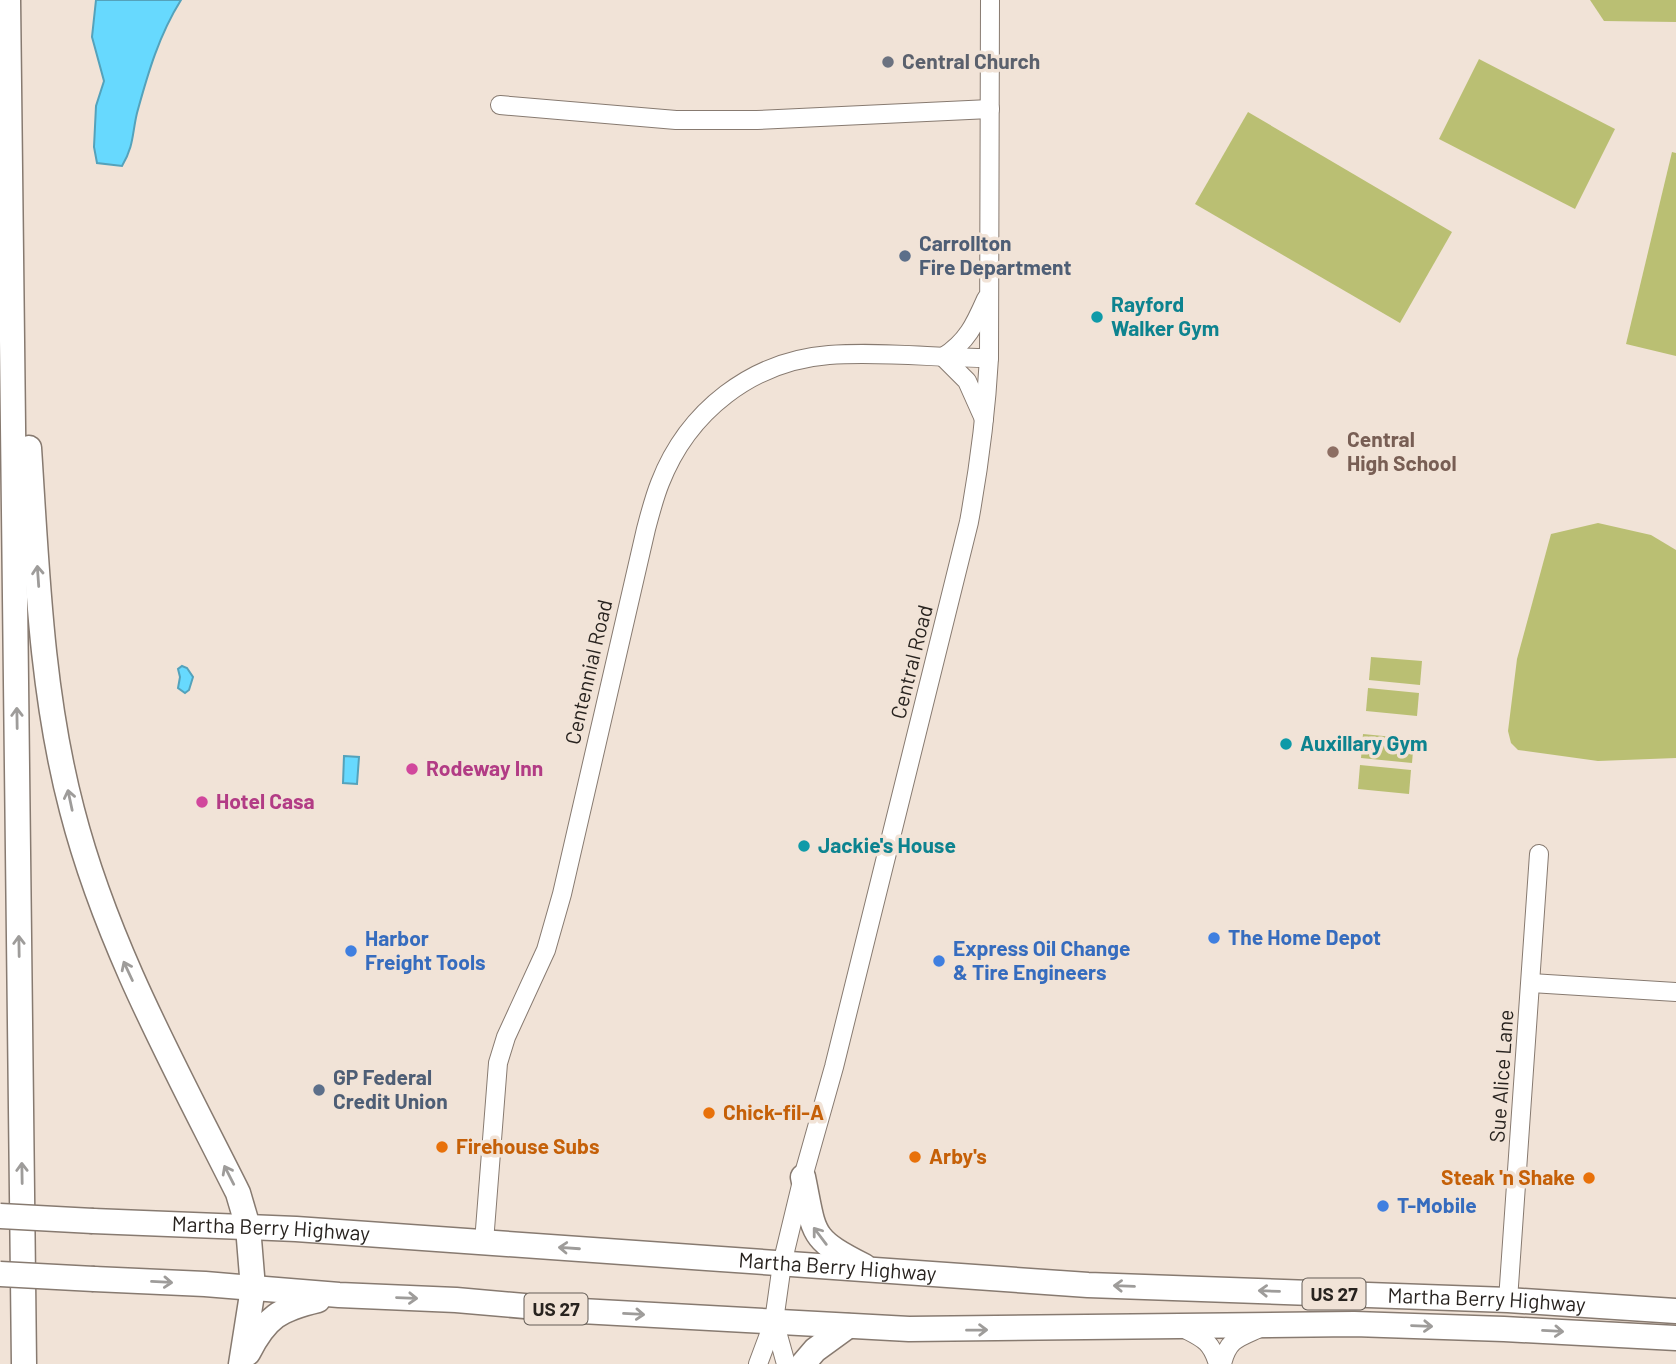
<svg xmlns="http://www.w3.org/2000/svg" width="1676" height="1364" viewBox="0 0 1676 1364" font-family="Barlow,sans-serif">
  <rect width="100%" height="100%" fill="#f1e3d7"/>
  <!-- green -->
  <g fill="#babf73">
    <path d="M1590,0H1676V22L1604,21Z"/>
    <path d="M1479,59L1615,129L1575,209L1439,139Z"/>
    <path d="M1248,112L1452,232L1400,323L1195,204Z"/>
    <path d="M1672,152L1676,153V356L1626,344Z"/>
    <path d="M1598,523L1651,535L1676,550V758L1598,761L1518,750L1511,743L1508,731L1517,659L1551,534Z"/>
    <path d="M1371,657L1422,661L1420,685L1369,680Z"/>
    <path d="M1368,688L1419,693L1417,716L1366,711Z"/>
    <path d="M1363,734L1414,739L1412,763L1361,758Z"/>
    <path d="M1360,765L1411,770L1409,794L1358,789Z"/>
  </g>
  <!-- water -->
  <g fill="#67d9fe" stroke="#54a2bb" stroke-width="2">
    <path d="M96,0H181C159,35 148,73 137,113C132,134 134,146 122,166L97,163L94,147L96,106L104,81L92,37Z"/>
    <path d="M182,666L187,668L193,677L189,690L185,693L178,688L180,677L178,669Z"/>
    <path d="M344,756L359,757L357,784L343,783Z"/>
  </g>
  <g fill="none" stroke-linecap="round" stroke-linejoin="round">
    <!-- minor casing -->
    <g stroke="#877a70" stroke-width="20">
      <g id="minor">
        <path d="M500,105L676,120H757L990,109"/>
        <path d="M984,419L967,381L943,357C967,342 975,324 986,299"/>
        <path d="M1531,983L1676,992"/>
        <path d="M484,1242L498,1063L506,1037L546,950L562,894L646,529C650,514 654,498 660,483C688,411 752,361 829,355C882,351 936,358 989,358"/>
        <path d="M1508,1300L1539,854"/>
        <path d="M774,1321L786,1364"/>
        <path d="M1181,1327C1202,1338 1211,1340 1218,1364"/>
        <path d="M758,1364L774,1321L782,1264L803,1177L834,1067L969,522C979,467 986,413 989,358L990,0"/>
        <path d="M1222,1364C1228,1339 1238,1338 1260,1328"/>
      </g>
    </g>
    <!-- highway casing -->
    <g stroke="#877a70" stroke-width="27">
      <g id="highway">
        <path d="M8,0L24,1364"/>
        <path d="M29,448C37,570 41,692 72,810C107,946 176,1069 238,1193L248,1227L253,1288L241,1364"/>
        <path d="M803,1177C815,1235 809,1238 864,1266"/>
        <path id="s1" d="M93,1221L296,1229L1088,1285L1508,1300L1676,1311"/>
        <path d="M94,1279L205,1284L339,1295L456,1300L581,1311L909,1329L1354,1324L1504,1329L1676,1338"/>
        <path d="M248,1353C266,1317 280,1309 318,1300"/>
        <path d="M803,1364L815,1350L848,1326"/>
      </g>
    </g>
    <!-- minor -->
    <use href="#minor" stroke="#fff" stroke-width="18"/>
    <!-- highway -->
    <use href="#highway" stroke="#fff" stroke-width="24"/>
    <!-- highway-bridge casing -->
    <g stroke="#877a70" stroke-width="27" stroke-linecap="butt">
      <g id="highway-bridge">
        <path d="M0,1216L93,1221"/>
        <path d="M0,1274L94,1279"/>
      </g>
    </g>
    <!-- highway-bridge -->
    <use href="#highway-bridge" stroke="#fff" stroke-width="24"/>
  </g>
  <!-- one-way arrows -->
  <defs><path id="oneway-shaft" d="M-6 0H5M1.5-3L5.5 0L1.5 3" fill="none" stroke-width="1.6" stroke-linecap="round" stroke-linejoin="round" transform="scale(1.75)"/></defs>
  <g stroke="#9e9c9a">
    <use href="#oneway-shaft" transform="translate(38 576) rotate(-94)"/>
    <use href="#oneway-shaft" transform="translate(17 718) rotate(-91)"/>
    <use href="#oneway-shaft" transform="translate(70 800) rotate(-102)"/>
    <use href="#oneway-shaft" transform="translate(19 946) rotate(-91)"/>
    <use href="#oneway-shaft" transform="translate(128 971) rotate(-115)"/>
    <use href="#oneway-shaft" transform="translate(22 1173) rotate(-91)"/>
    <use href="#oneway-shaft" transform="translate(229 1175) rotate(-117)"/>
    <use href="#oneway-shaft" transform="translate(820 1236) rotate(-127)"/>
    <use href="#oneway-shaft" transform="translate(569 1248) rotate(-176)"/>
    <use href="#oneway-shaft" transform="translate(162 1282) rotate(3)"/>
    <use href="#oneway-shaft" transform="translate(1124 1286) rotate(-178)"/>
    <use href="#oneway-shaft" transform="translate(1269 1291) rotate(-178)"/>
    <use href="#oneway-shaft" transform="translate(407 1298) rotate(2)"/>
    <use href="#oneway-shaft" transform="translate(634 1314) rotate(3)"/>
    <use href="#oneway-shaft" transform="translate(1422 1326) rotate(2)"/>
    <use href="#oneway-shaft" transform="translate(977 1330) rotate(-1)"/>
    <use href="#oneway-shaft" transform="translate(1553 1331) rotate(3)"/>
  </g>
  <!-- markers -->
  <circle fill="#6b7280" stroke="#f1e3d7" stroke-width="2.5" cx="888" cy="62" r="7"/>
  <g fill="#5c6f8a" stroke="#f1e3d7" stroke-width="2.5">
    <circle cx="905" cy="256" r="7"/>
    <circle cx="319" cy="1090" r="7"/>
  </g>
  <g fill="#0f9aa8" stroke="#f1e3d7" stroke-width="2.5">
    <circle cx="1097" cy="317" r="7"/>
    <circle cx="1286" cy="744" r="7"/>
    <circle cx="804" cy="846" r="7"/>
  </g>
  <circle fill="#8d6e63" stroke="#f1e3d7" stroke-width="2.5" cx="1333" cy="452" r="7"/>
  <g fill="#d1479c" stroke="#f1e3d7" stroke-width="2.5">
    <circle cx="412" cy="769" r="7"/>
    <circle cx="202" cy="802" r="7"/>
  </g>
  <g fill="#3f7fe0" stroke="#f1e3d7" stroke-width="2.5">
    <circle cx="1214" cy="938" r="7"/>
    <circle cx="351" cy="951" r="7"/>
    <circle cx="939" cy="961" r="7"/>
    <circle cx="1383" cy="1206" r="7"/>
  </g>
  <g fill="#e8710a" stroke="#f1e3d7" stroke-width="2.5">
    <circle cx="709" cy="1113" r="7"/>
    <circle cx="442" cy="1147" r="7"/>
    <circle cx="915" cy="1157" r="7"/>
    <circle cx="1589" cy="1178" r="7"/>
  </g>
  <g text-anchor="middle" stroke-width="7" stroke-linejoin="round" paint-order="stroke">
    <!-- shield labels -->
    <g fill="#f1e3d7" stroke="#645d56" stroke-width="2">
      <rect x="1302.5" y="1278.5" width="63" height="31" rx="5"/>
      <rect x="524.5" y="1293.5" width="63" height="31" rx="5"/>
    </g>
    <g font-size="19" font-weight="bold" fill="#28231f">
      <text x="1334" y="1301">US 27</text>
      <text x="556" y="1316">US 27</text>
    </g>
    <!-- worship labels -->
    <g font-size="21" font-weight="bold" fill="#5b616d" stroke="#f1e3d7" text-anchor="start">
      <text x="902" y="69">Central Church</text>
    </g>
    <!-- service labels -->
    <g font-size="21" font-weight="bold" fill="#4e5e75" stroke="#f1e3d7" text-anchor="start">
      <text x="919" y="251">Carrollton<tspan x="919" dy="24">Fire Department</tspan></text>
      <text x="333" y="1085">GP Federal<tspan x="333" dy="24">Credit Union</tspan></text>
    </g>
    <!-- culture labels -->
    <g font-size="21" font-weight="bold" fill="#0d838f" stroke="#f1e3d7" text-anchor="start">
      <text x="1111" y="312">Rayford<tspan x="1111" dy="24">Walker Gym</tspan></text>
      <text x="1300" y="751">Auxillary Gym</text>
      <text x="818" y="853">Jackie's House</text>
    </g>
    <!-- education labels -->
    <g font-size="21" font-weight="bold" fill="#785e54" stroke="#f1e3d7" text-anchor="start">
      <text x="1347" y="447">Central<tspan x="1347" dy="24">High School</tspan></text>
    </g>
    <!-- street labels -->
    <g font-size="21" fill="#28231f" stroke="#f1e3d7">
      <text transform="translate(912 662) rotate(-76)" y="7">Central Road</text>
      <text transform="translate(589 672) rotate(-77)" y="7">Centennial Road</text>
      <text transform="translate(1502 1076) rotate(-86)" y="7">Sue Alice Lane</text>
      <text dy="7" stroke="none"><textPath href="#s1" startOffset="178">Martha Berry Highway</textPath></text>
      <text dy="7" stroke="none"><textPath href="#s1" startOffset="746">Martha Berry Highway</textPath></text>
      <text dy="7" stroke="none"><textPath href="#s1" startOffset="1396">Martha Berry Highway</textPath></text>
    </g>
    <!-- hotel labels -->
    <g font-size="21" font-weight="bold" fill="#b23c85" stroke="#f1e3d7" text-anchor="start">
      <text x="426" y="776">Rodeway Inn</text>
      <text x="216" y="809">Hotel Casa</text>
    </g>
    <!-- shop labels -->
    <g font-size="21" font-weight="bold" fill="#366cbe" stroke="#f1e3d7" text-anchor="start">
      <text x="1228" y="945">The Home Depot</text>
      <text x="365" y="946">Harbor<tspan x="365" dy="24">Freight Tools</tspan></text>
      <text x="953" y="956">Express Oil Change<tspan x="953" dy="24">&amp; Tire Engineers</tspan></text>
      <text x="1397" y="1213">T-Mobile</text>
    </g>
    <!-- food labels -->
    <g font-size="21" font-weight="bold" fill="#c56008" stroke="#f1e3d7" text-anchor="start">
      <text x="723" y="1120">Chick-fil-A</text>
      <text x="456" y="1154">Firehouse Subs</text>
      <text x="929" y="1164">Arby's</text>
      <text x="1575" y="1185" text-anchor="end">Steak 'n Shake</text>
    </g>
  </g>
</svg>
